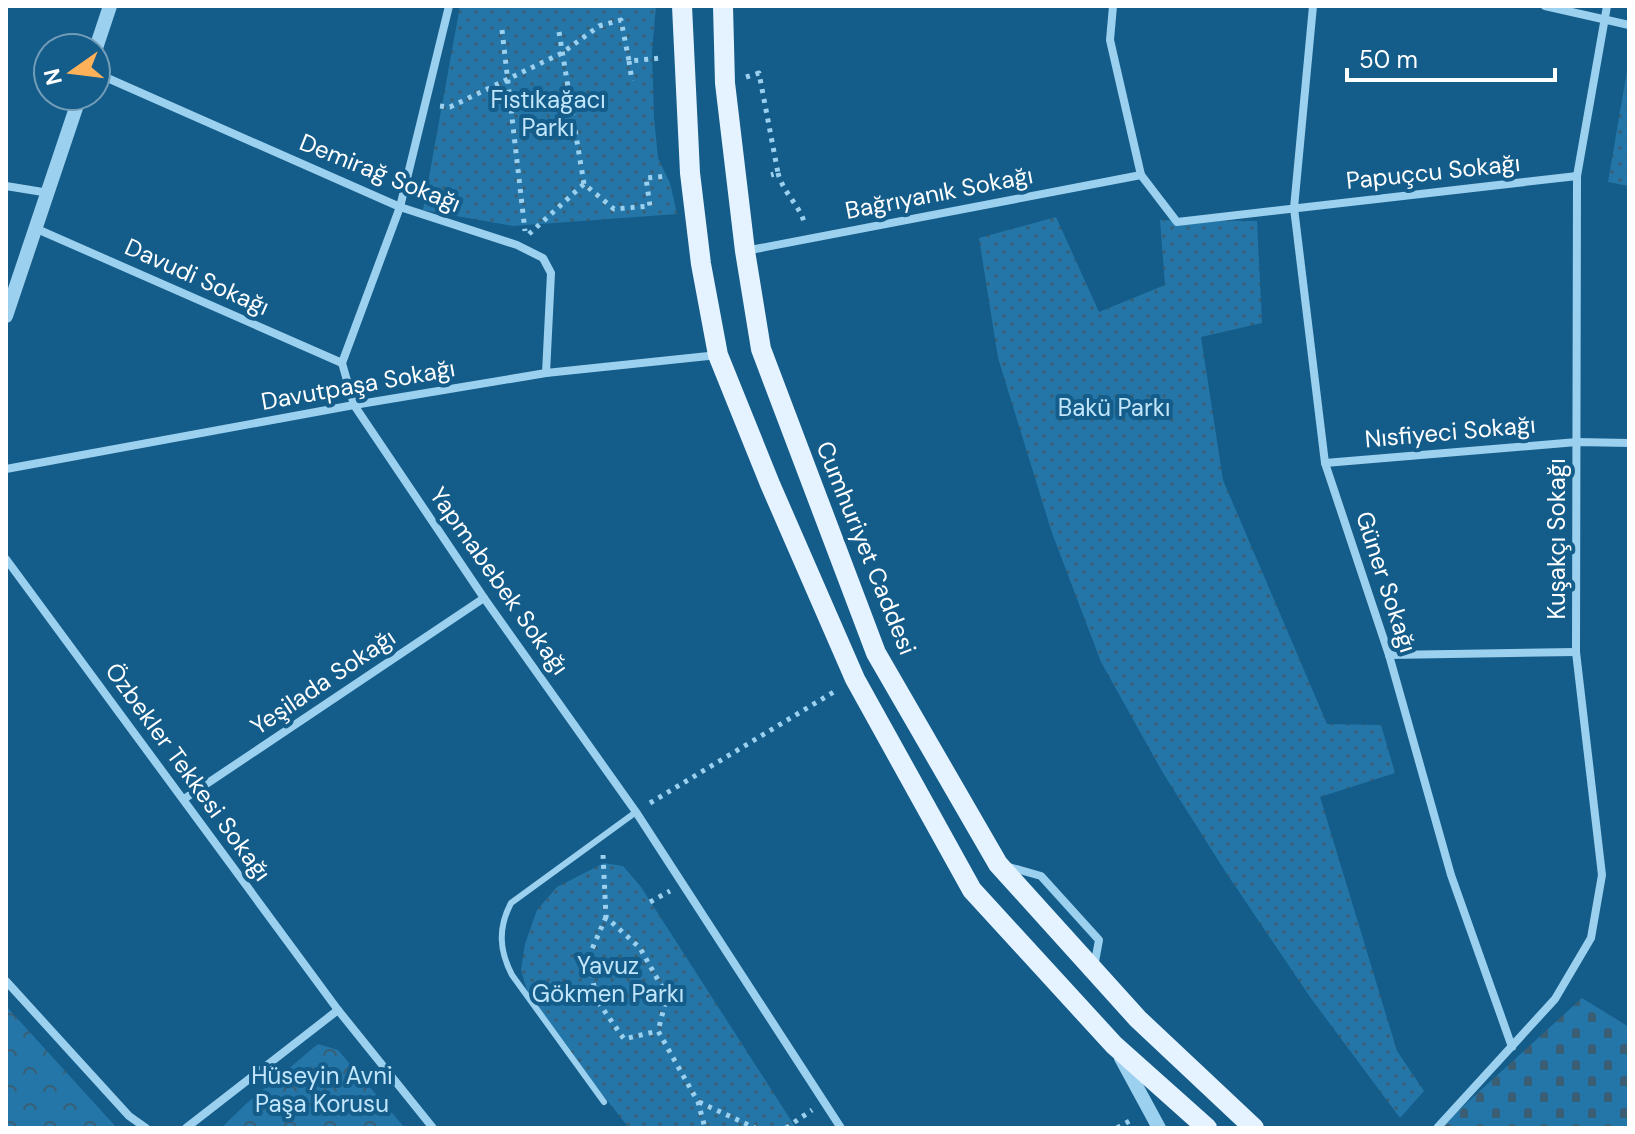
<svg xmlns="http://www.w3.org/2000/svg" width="1635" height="1134" viewBox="0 0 1635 1134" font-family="'DM Sans',sans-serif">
  <defs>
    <pattern id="forest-crowns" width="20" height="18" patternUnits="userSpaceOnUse" patternTransform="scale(2)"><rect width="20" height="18" fill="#2376a7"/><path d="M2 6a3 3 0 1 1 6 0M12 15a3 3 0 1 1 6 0" fill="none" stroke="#3a5f75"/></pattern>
    <pattern id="cemetery-stones" width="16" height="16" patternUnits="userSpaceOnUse" patternTransform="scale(2)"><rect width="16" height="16" fill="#2376a7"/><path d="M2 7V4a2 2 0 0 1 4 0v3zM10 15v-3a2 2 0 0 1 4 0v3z" fill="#3a5f75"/></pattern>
    <pattern id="park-dots" width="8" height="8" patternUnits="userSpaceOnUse" patternTransform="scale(2)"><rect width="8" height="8" fill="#2376a7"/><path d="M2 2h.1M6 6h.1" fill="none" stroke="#3a5f75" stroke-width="1.8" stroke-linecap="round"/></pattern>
  </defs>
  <rect width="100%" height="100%" fill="#145c89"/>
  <!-- forest -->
  <g fill="url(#forest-crowns)">
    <path d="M6,1006L117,1128H6Z"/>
    <path d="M318,1044L338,1050L405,1128H221L247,1103Z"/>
  </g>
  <!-- cemetery -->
  <path fill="url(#cemetery-stones)" d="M1582,998L1629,1027V1128H1439Z"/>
  <!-- park -->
  <g fill="url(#park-dots)">
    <path d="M460,6H656L652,52L654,117L658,158L670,183L677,214L513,226L423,210Z"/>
    <path d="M1629,59V186L1608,182Z"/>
    <path d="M1056,217L1099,312L1165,285L1160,220L1257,221L1262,323L1201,337L1223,480L1327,724L1381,725L1395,773L1320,797L1397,1051L1424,1091L1400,1118L1310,997L1225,871L1163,773L1101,662L1052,533L998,358L979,238Z"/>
    <path d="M604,863L623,866L641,887L796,1128H629L531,1004L521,970L525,944L537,910L557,887Z"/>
  </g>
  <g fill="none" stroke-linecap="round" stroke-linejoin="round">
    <!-- path -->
    <g stroke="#9bd0ef" stroke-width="5" stroke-dasharray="4 6" stroke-linecap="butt">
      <path d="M502,30L525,231"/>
      <path d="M559,32L584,184"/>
      <path d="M629,61L632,81"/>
      <path d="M746,77L759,73L778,173L771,175"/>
      <path d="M440,106L450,107L562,53L599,26L621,20L629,61L661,58"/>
      <path d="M778,173C783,193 800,205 805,225"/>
      <path d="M529,234L584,184L614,209L650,206L646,178L668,176"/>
      <path d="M650,803L837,690"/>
      <path d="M603,855L606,917L640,948L667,996L658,1031L698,1102L705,1128"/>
      <path d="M650,902L670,891"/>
      <path d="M606,917L589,956L596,999L624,1039L658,1031"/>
      <path d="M699,1102L755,1128"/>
      <path d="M786,1128L812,1110"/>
      <path d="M1117,1128L1133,1119"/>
    </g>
    <!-- service -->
    <path stroke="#9bd0ef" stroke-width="6" d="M604,1102L512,975C499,950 498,928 511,903L636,812"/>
    <!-- minor -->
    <g stroke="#9bd0ef" stroke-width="8">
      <path d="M449,6L400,207L342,363L354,405L484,598L636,812L841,1128"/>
      <path d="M1113,6L1110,40L1141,175L1177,222L1577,176"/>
      <path d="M1313,6L1294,208L1325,463L1389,655L1451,875L1512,1047"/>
      <path d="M1545,6L1629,25"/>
      <path d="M96,73L400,207L517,245L543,258L551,273L546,373"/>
      <path d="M6,186L49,193"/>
      <path d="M37,229L342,363"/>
      <path d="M745,251L1141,175"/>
      <path d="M1325,463L1577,442L1629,443"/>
      <path d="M6,469L354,405L546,373L718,355"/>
      <path d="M6,559L338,1010"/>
      <path d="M1389,655L1576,652"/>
      <path d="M184,799L484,598"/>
      <path d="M1009,867L1041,876L1099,940L1094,967"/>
      <path d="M6,981L129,1116L146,1128"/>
      <path d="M186,1128L338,1010L433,1128"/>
      <path d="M1437,1128L1555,999L1591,938L1602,875L1576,652L1577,176L1607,6"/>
    </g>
    <!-- tertiary -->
    <g stroke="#9bd0ef" stroke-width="14">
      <path d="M96,48L110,6"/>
      <path d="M6,316L80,96"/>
      <path d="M1121,1058L1159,1128"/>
    </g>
    <!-- primary -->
    <g stroke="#e4f3ff" stroke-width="20">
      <path d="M682,6L690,173L701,264L718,355L770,484L855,679L972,890L1114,1045L1207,1128"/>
      <path d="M723,6L725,83L745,251L761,349L876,653L998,864L1138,1019L1254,1128"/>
    </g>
  </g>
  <g text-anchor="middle" stroke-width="8" stroke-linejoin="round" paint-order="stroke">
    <!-- park labels -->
    <g font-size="24" fill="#c1e6fb" stroke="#145c89">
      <text x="548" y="108">Fıstıkağacı<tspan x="548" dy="28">Parkı</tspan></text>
      <text x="1114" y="416">Bakü Parkı</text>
      <text x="608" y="974">Yavuz<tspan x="608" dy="28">Gökmen Parkı</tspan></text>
      <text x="322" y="1084">Hüseyin Avni<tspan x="322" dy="28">Paşa Korusu</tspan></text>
    </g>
    <!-- street labels -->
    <g font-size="24" fill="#fff" stroke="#145c89">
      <text transform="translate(1433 172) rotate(-6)" y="8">Papuçcu Sokağı</text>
      <text transform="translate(380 173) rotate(22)" y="8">Demirağ Sokağı</text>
      <text transform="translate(939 193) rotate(-11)" y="8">Bağrıyanık Sokağı</text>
      <text transform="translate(197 277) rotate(24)" y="8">Davudi Sokağı</text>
      <text transform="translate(358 385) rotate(-10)" y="8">Davutpaşa Sokağı</text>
      <text transform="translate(1450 432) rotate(-5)" y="8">Nısfiyeci Sokağı</text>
      <text transform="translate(1557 539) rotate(-90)" y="8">Kuşakçı Sokağı</text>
      <text transform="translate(866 548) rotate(68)" y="8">Cumhuriyet Caddesi</text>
      <text transform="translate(499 581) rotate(55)" y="8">Yapmabebek Sokağı</text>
      <text transform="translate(1386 582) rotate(72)" y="8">Güner Sokağı</text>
      <text transform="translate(323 682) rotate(-34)" y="8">Yeşilada Sokağı</text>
      <text transform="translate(188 772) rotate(54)" y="8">Özbekler Tekkesi Sokağı</text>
    </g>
  </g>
  <!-- border -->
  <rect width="1635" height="1134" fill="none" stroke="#ffffff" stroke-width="16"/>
  <!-- north arrow -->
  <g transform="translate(72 72) rotate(256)"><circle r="38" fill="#145c89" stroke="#729db8" stroke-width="2"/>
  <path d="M0-6L14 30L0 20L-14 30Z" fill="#ffb15a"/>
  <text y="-12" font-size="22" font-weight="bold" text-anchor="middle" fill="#ffffff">N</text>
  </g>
  <!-- scale -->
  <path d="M1347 68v12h208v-12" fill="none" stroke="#ffffff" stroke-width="4"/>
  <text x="1359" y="68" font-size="24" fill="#ffffff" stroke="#145c89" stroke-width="6" paint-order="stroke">50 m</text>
</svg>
